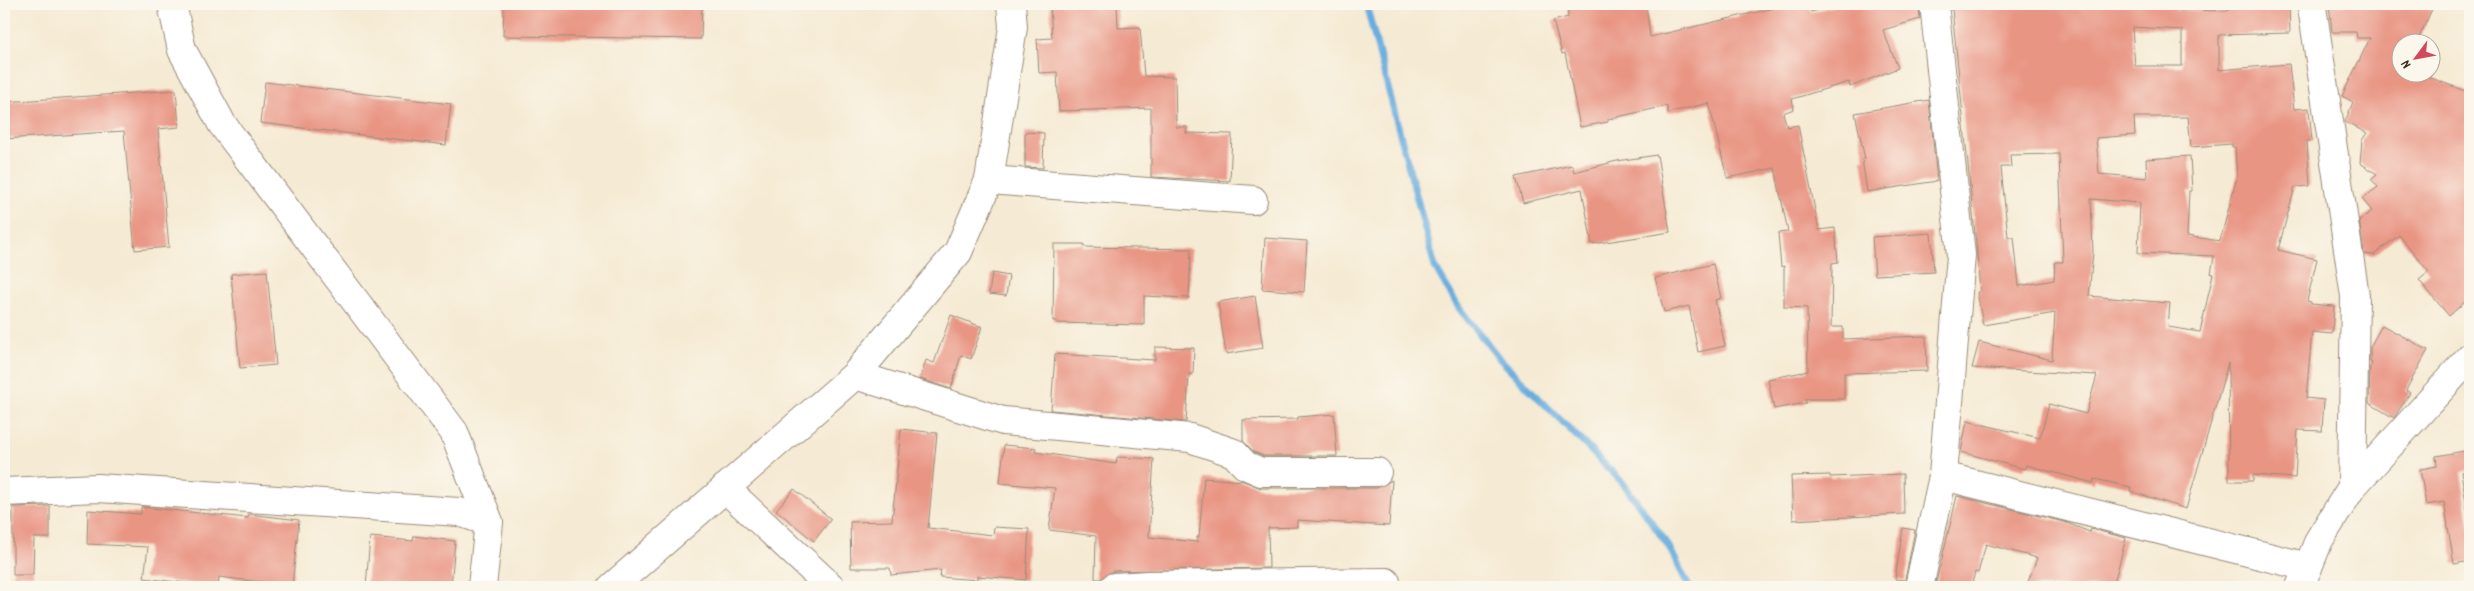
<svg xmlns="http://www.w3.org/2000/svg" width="2474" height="591" viewBox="0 0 2474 591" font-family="Dekko,sans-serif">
  <rect width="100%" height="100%" fill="#fbf7ec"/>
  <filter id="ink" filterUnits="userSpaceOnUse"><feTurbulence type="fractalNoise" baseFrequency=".02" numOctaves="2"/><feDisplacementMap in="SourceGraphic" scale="10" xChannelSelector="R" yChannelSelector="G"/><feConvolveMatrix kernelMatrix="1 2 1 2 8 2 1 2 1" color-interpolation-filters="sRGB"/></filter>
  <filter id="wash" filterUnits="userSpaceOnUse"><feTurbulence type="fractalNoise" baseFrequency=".0096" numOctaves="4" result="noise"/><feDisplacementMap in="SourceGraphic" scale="20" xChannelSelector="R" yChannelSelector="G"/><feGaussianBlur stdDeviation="1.12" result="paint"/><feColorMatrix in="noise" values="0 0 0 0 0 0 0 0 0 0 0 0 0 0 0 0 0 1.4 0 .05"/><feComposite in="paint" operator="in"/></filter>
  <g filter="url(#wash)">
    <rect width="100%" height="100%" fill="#f5ead3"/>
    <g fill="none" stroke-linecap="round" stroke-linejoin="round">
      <!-- stream -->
      <path stroke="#68adde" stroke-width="7" d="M1366,4L1435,267L1459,308L1498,357L1623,483L1668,545L1689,587"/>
    </g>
    <g id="blocks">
      <!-- building -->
      <g fill="#e99584" fill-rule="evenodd">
        <path d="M504,4H702L701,39L503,36Z"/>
        <path d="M1050,4H1117L1118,28L1140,27L1144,76L1175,77L1176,127H1187L1186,133L1232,134L1230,181L1151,177V108L1059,111L1057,72L1039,73L1037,39L1052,38Z"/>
        <path d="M1567,4H1646L1650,37L1791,4H1810L1811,12L1840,4H1919L1920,19L1883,30L1898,68L1850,87L1849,82L1792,99L1794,109L1783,113L1787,127L1798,125L1819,230L1835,228L1838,262L1832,263L1831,327H1843V339L1926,336L1927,371L1844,373V399H1805L1806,403L1774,409L1768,379L1808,371L1807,308L1784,307V266L1781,267L1778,233L1788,232L1775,168L1727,178L1709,103L1668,113L1667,106L1608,119V122L1580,127L1565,53L1562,54L1553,21L1568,17Z"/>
        <path d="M1950,4H2176L2175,10L2228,11V4H2289L2290,33L2219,35V70L2289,64L2294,109L2309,108L2312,141H2307L2310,186L2295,187L2278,250L2317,259L2307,301L2311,302V304L2334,306L2332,334L2312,332L2306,398L2324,400L2322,431L2298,430L2295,478L2253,475V481H2229L2228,363L2186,509L2130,491L2131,487L2094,479L2093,483L2026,465L2024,469L1961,452L1967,421L2040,438L2049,404L2086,414L2097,375L1972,368L1979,342L2052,360L2055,313L1983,325L1977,292H1980L1977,253L1952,9L1950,10ZM2132,27L2182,30V66H2135ZM2134,117H2188L2191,147L2232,144V147H2235L2237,177L2220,241L2187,236L2189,191H2192L2190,156L2146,159L2147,178L2099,174L2096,138L2135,135ZM2059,154L2063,262H2055L2054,280L2019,286L2014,237H2008L2001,167H2011L2010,155ZM2091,199L2140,203L2138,253L2214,256L2211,274H2213L2200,332L2168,327L2170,303L2089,296L2093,252Z"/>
        <path d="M2329,4H2421L2432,9L2417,42H2402V72H2416L2470,93V297L2449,316L2419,280L2429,272L2399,235L2374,255L2364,254L2359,220L2372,211L2362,199L2378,187L2371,179L2377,174L2360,163L2362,140L2367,133L2345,122L2353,102L2342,96L2370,38H2357L2356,32H2332Z"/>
        <path d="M265,82L451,104L446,145L260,123Z"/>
        <path d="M176,90L179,127L158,129L169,247L135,250L124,131L4,139V102Z"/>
        <path d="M1929,100L1937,181L1867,192L1862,159H1865L1855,113Z"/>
        <path d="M1025,132L1044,133L1043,168L1025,167Z"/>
        <path d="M1657,155L1670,232L1639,237L1592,244L1582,189L1523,203L1516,177L1572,165L1574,172L1617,161Z"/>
        <path d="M1931,233L1934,272L1875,275L1872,237Z"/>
        <path d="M1265,238L1307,241L1304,292L1262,289Z"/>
        <path d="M1054,244H1084V247L1191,249L1189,298L1144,296V325L1056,323L1057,321H1053Z"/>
        <path d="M1713,264L1721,298L1715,300L1725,346L1698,352L1689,306L1664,312L1655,278Z"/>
        <path d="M267,271L276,365L240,368L231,274Z"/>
        <path d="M992,273L1009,276L1006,296L989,294Z"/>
        <path d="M1255,296L1263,348L1226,354L1218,302Z"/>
        <path d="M951,315L982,327L971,359L961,355L951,389L920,379L926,360L934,363Z"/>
        <path d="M2382,325L2428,350L2406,390L2410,393L2394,418L2369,403L2370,367L2372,363L2370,362V347Z"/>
        <path d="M1155,347L1194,348L1193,374H1189L1186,422L1051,410L1055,354L1155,360Z"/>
        <path d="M1334,414L1337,456H1264L1254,452L1243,441V420L1298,419V417Z"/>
        <path d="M901,429L937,433L928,528L993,535L994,527L1029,529L1026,580L977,576V580L940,577L941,570L891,575L890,568H851L850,522L892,521Z"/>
        <path d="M1004,445L1036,448L1035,452L1116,464L1117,457L1154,459L1149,537L1197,542V537H1199L1204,478L1244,481L1261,488H1377L1392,480L1389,526L1297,520V527L1268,528L1269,568L1113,571L1101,579H1095L1096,536L1049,530L1055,488L1000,483Z"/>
        <path d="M2470,450V470L2461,472L2470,528V561L2454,564L2444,502L2426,505L2420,469L2437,466L2436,456Z"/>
        <path d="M1903,474L1904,514L1793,520L1791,476L1830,475V477Z"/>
        <path d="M794,489L831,519L814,541L776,510Z"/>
        <path d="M1957,496L2064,522L2090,532L2091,529L2126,538L2113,587H2026L2037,558L1986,544L1978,573L1975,572L1971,587H1935Z"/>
        <path d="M50,506V538H34L33,575H13V507Z"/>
        <path d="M141,507L248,518L249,514L299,520L292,586L219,577L218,587L144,578L148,547L87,544L88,510L141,514Z"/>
        <path d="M1903,528L1915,530L1905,580L1895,579Z"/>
        <path d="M414,536L455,541L451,587H366L370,537L413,541Z"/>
      </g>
    </g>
  </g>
  <g filter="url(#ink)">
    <use href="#blocks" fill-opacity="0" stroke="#988a78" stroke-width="1"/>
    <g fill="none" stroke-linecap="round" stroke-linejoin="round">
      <!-- minor casing -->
      <g stroke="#988a78" stroke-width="30">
        <g id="minor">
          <path d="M172,4L182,50L222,124L454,432L489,522L482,587"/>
          <path d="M2312,7L2355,296L2352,487"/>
          <path d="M989,180L1253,200"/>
          <path d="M855,375L1003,421L1190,438L1234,453L1245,465L1261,472H1377"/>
          <path d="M1943,476L2308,567"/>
          <path d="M725,488L831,587"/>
          <path d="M4,492L98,488L459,512L489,522"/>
          <path d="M612,587L855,375L958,252L989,180L1013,27L1011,4"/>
          <path d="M1114,587L1147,585L1386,582"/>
          <path d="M1919,587L1943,476L1961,255L1934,4"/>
          <path d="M2300,587L2319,540L2352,487L2470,357"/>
        </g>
      </g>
      <!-- minor -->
      <use href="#minor" stroke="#fff" stroke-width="28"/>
    </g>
  </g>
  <!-- margin -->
  <rect width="2474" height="591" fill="none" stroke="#fbf7ec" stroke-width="20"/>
  <!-- north arrow -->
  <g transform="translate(2416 58) rotate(238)"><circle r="24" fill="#fbf7ec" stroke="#aea59a"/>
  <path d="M0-4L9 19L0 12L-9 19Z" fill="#d1495b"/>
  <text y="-8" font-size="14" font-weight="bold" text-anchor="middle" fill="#3b2a1e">N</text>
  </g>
</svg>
